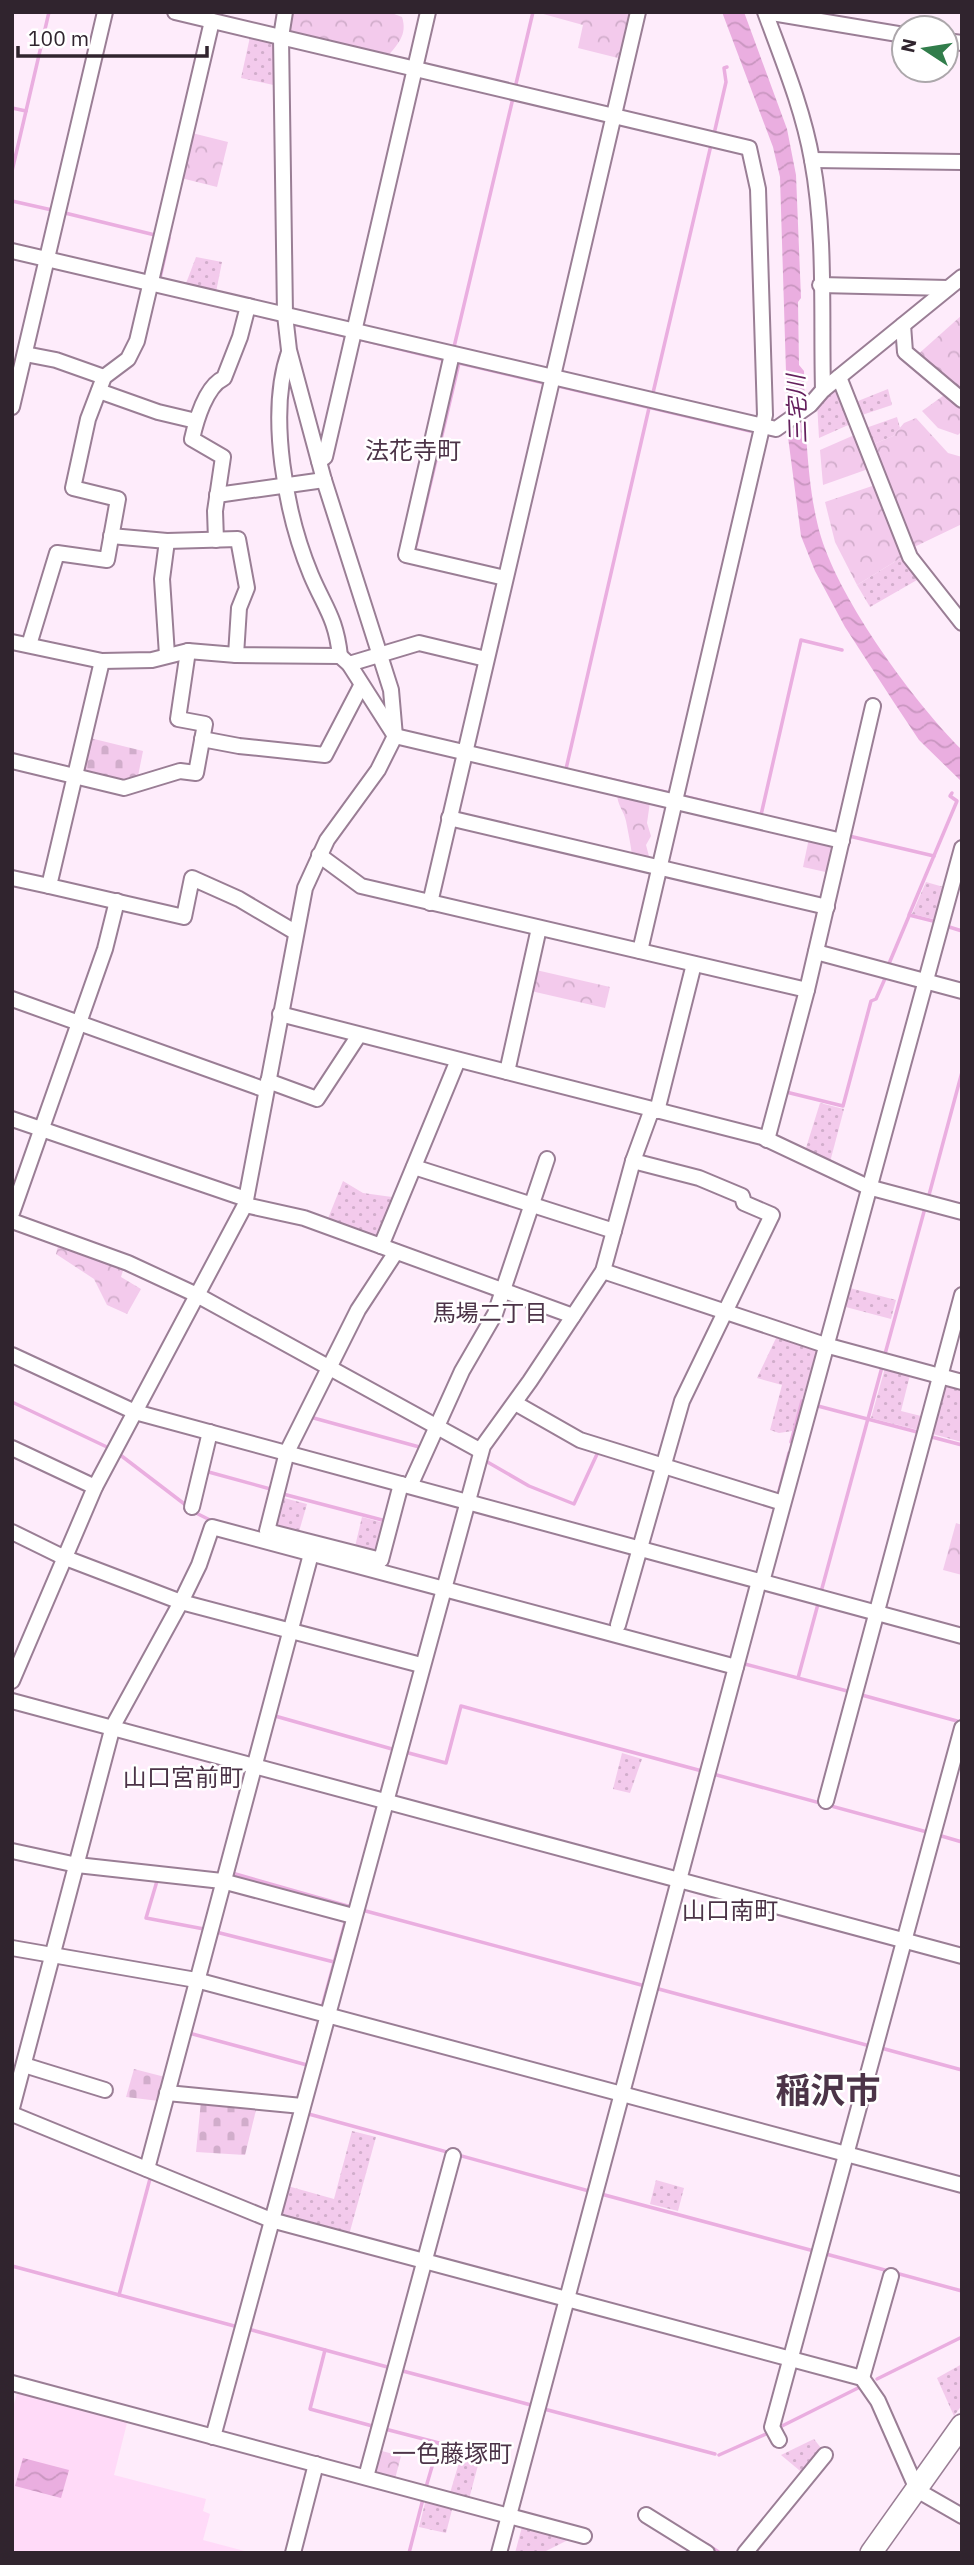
<svg xmlns="http://www.w3.org/2000/svg" width="974" height="2565" viewBox="0 0 974 2565" font-family="'IBM Plex Sans','Noto Sans JP',sans-serif">
  <defs>
    <pattern id="grass-dots" width="8" height="8" patternUnits="userSpaceOnUse" patternTransform="scale(1.75)"><rect width="8" height="8" fill="#f3caec"/><path d="M2 2h.1M6 6h.1" fill="none" stroke="#d1adcb" stroke-width="1.8" stroke-linecap="round"/></pattern>
    <pattern id="forest-crowns" width="20" height="18" patternUnits="userSpaceOnUse" patternTransform="scale(1.75)"><rect width="20" height="18" fill="#f3caec"/><path d="M2 6a3 3 0 1 1 6 0M12 15a3 3 0 1 1 6 0" fill="none" stroke="#d1adcb"/></pattern>
    <pattern id="cemetery-stones" width="16" height="16" patternUnits="userSpaceOnUse" patternTransform="scale(1.75)"><rect width="16" height="16" fill="#f3caec"/><path d="M2 7V4a2 2 0 0 1 4 0v3zM10 15v-3a2 2 0 0 1 4 0v3z" fill="#d1adcb"/></pattern>
    <pattern id="water-waves" width="16" height="10" patternUnits="userSpaceOnUse" patternTransform="scale(1.75)"><rect width="16" height="10" fill="#eaaee0"/><path d="M0 5q4-4 8 0t8 0" fill="none" stroke="#c996c0"/></pattern>
  </defs>
  <rect width="100%" height="100%" fill="#feecfb"/>
  <!-- built -->
  <path fill="#ffdaf8" d="M18,2390L128,2419L114,2475L206,2499L203,2511L210,2514L203,2540L252,2553H12V2411Z"/>
  <!-- grass -->
  <g fill="url(#grass-dots)">
    <path d="M250,37L272,42L276,48L278,86L241,78Z"/>
    <path d="M196,257L222,262L216,292L185,286Z"/>
    <path d="M836,387L855,422L819,438L817,403Z"/>
    <path d="M888,389L892,405L859,416L853,403Z"/>
    <path d="M897,417L900,428L893,436L869,446L863,429Z"/>
    <path d="M904,556L917,580L870,607L857,585Z"/>
    <path d="M926,882L947,888L938,920L912,914Z"/>
    <path d="M820,1103L844,1109L830,1162L805,1151Z"/>
    <path d="M343,1181L363,1193L392,1197L395,1201L379,1237L375,1239L327,1221Z"/>
    <path d="M846,1287L896,1300L891,1319L842,1306Z"/>
    <path d="M777,1336L812,1347L817,1353L792,1431L779,1433L770,1430L782,1385L757,1378Z"/>
    <path d="M885,1368L910,1375L901,1411L925,1417L922,1431L871,1418Z"/>
    <path d="M946,1384L962,1388V1442L929,1433L942,1387Z"/>
    <path d="M280,1497L307,1504L298,1535L275,1529Z"/>
    <path d="M362,1517L388,1524L380,1555L354,1551Z"/>
    <path d="M622,1753L642,1759L630,1793L613,1789Z"/>
    <path d="M352,2131L376,2137L349,2235L280,2217L284,2185L334,2199Z"/>
    <path d="M656,2180L684,2188L678,2211L650,2204Z"/>
    <path d="M962,2364V2405L954,2416L937,2378Z"/>
    <path d="M814,2439L824,2452L805,2475L781,2455Z"/>
    <path d="M463,2449L481,2454L469,2499L450,2493Z"/>
    <path d="M426,2499L453,2506L446,2533L419,2527Z"/>
    <path d="M523,2523L568,2535V2540L542,2553H515Z"/>
  </g>
  <!-- forest -->
  <g fill="url(#forest-crowns)">
    <path d="M290,12H389L402,17C408,35 397,45 387,57L294,36L288,30Z"/>
    <path d="M536,12H633L622,59L578,48L583,25Z"/>
    <path d="M192,133L228,142L217,187L181,178Z"/>
    <path d="M962,315V396L915,357Z"/>
    <path d="M947,393L962,406V431L958,435L938,428L922,411Z"/>
    <path d="M916,418L948,453L962,457V524L910,549L869,446L893,436L904,423Z"/>
    <path d="M859,433L871,468L823,485L820,450Z"/>
    <path d="M878,484L904,556L857,585L835,542L825,502Z"/>
    <path d="M617,793L650,802L647,823L651,836L646,845L650,860L632,856C631,845 628,832 626,821C624,811 617,805 617,793Z"/>
    <path d="M809,838L829,843L835,851L830,873L803,867Z"/>
    <path d="M536,970L610,987L605,1008L531,991Z"/>
    <path d="M62,1245L124,1267L121,1277L141,1289L127,1314L107,1305L94,1279L56,1254L58,1246Z"/>
    <path d="M956,1523L962,1525V1575L943,1570Z"/>
    <path d="M378,2450L401,2456L395,2479L376,2474L373,2469Z"/>
  </g>
  <!-- cemetery -->
  <g fill="url(#cemetery-stones)">
    <path d="M90,738L143,751L137,781L127,784L85,774L83,770Z"/>
    <path d="M134,2069L165,2077L159,2101L126,2097Z"/>
    <path d="M201,2101L257,2106L245,2155L196,2152Z"/>
  </g>
  <!-- water -->
  <g fill="url(#water-waves)">
    <path d="M722,12H744L787,129L796,175L801,298L798,302L799,365L804,371C805,420 807,491 821,537C841,602 913,701 962,750V782L919,740L893,701L845,627L815,571L801,536L788,437L780,177L773,147Z"/>
    <path d="M23,2458L69,2470L61,2498L15,2486Z"/>
  </g>
  <g fill="none" stroke-linecap="round" stroke-linejoin="round">
    <!-- stream -->
    <g stroke="#eaaee0" stroke-width="3.5">
      <path d="M515,88L533,12"/>
      <path d="M12,108L26,111L12,171"/>
      <path d="M26,111L49,12"/>
      <path d="M714,134L726,82L724,68L727,67"/>
      <path d="M12,201L52,210"/>
      <path d="M65,213L155,235"/>
      <path d="M160,278L169,238"/>
      <path d="M264,317L277,320"/>
      <path d="M293,324L345,336"/>
      <path d="M359,339L445,360"/>
      <path d="M454,347L513,98"/>
      <path d="M459,363L544,383"/>
      <path d="M558,386L750,431"/>
      <path d="M653,393L711,145"/>
      <path d="M415,549L459,363"/>
      <path d="M566,769L649,408"/>
      <path d="M583,773L670,793"/>
      <path d="M683,796L761,815"/>
      <path d="M773,818L761,815L801,640L842,650"/>
      <path d="M849,836L934,856"/>
      <path d="M937,922L909,915L957,801L950,796L952,793"/>
      <path d="M946,926L962,931"/>
      <path d="M888,966L909,916"/>
      <path d="M786,1092L843,1106L871,1001L876,999L887,974"/>
      <path d="M929,1195L962,1072"/>
      <path d="M885,1354L925,1208"/>
      <path d="M12,1402L109,1448"/>
      <path d="M814,1405L921,1433"/>
      <path d="M310,1417L423,1448"/>
      <path d="M928,1436L962,1445"/>
      <path d="M791,1442L802,1401"/>
      <path d="M119,1454L187,1506"/>
      <path d="M484,1460L529,1486L574,1504L598,1452"/>
      <path d="M205,1471L274,1490"/>
      <path d="M283,1494L386,1521"/>
      <path d="M778,1495L789,1453"/>
      <path d="M194,1512L214,1522"/>
      <path d="M821,1592L882,1367"/>
      <path d="M307,1594L317,1559"/>
      <path d="M741,1663L851,1692"/>
      <path d="M798,1678L818,1604"/>
      <path d="M858,1694L957,1721"/>
      <path d="M275,1716L392,1749"/>
      <path d="M405,1752L446,1763L461,1706L702,1771"/>
      <path d="M713,1774L927,1832"/>
      <path d="M938,1835L962,1842"/>
      <path d="M232,1873L351,1907"/>
      <path d="M157,1881L146,1918L204,1929"/>
      <path d="M362,1910L645,1986"/>
      <path d="M216,1932L334,1962"/>
      <path d="M655,1988L870,2046"/>
      <path d="M322,2007L346,1919"/>
      <path d="M189,2033L307,2065"/>
      <path d="M881,2048L962,2070"/>
      <path d="M308,2062L319,2020"/>
      <path d="M305,2113L589,2191"/>
      <path d="M601,2194L814,2251"/>
      <path d="M826,2254L962,2291"/>
      <path d="M12,2266L238,2327"/>
      <path d="M119,2295L151,2175"/>
      <path d="M248,2329L391,2368"/>
      <path d="M325,2350L310,2409L376,2427"/>
      <path d="M399,2370L531,2405"/>
      <path d="M877,2379L962,2337"/>
      <path d="M544,2409L715,2454"/>
      <path d="M780,2427L860,2387"/>
      <path d="M385,2429L439,2443L426,2487"/>
      <path d="M719,2455L766,2434"/>
      <path d="M708,2545L720,2553"/>
      <path d="M409,2553L423,2499"/>
    </g>
    <!-- street casing -->
    <g stroke="#9a7e95" stroke-width="18">
      <g id="street">
        <path d="M175,12L749,148L758,189L765,415L640,951"/>
        <path d="M765,12C783,61 803,109 812,160C826,235 821,314 823,390"/>
        <path d="M766,12L904,35"/>
        <path d="M946,41L962,43"/>
        <path d="M812,160L962,162"/>
        <path d="M12,251L776,429L810,405L823,390L962,277"/>
        <path d="M820,285L948,288"/>
        <path d="M903,325L905,352L962,400"/>
        <path d="M289,352C267,414 286,515 311,575C325,608 336,618 340,656"/>
        <path d="M25,354L56,360L104,377"/>
        <path d="M452,354L406,555L505,578"/>
        <path d="M839,377L910,557L962,623"/>
        <path d="M99,391L158,412L196,421"/>
        <path d="M12,407L105,12"/>
        <path d="M319,461L325,457L428,12"/>
        <path d="M217,495L324,480"/>
        <path d="M111,536L167,541L238,539L247,588L239,608L236,655"/>
        <path d="M216,540L215,511L223,457L192,439C196,421 206,386 224,378L240,337L248,306"/>
        <path d="M167,541L162,579L167,655"/>
        <path d="M12,642L102,661L152,660L188,651L236,655L340,656L349,664L395,736L842,841"/>
        <path d="M29,645L57,553L107,560L118,499L73,488L88,419L104,377L128,359L137,341L212,21"/>
        <path d="M102,661L49,886L184,917L192,878L239,899L295,932"/>
        <path d="M349,664L419,643L486,659"/>
        <path d="M202,739L239,746L325,755L361,686"/>
        <path d="M12,761L124,788L180,771L196,773L205,724L178,719L188,651"/>
        <path d="M449,818L827,907"/>
        <path d="M319,855L361,886L807,990"/>
        <path d="M12,878L49,886"/>
        <path d="M430,903L638,12"/>
        <path d="M816,952L962,991"/>
        <path d="M12,999L266,1090"/>
        <path d="M280,1014L762,1137L868,1187L962,1212"/>
        <path d="M507,1072L539,928"/>
        <path d="M268,1081L317,1099L359,1035"/>
        <path d="M657,1111L694,964"/>
        <path d="M12,1119L246,1199"/>
        <path d="M767,1140L807,990L873,706"/>
        <path d="M414,1167L614,1231"/>
        <path d="M245,1205L304,1218L573,1316"/>
        <path d="M12,1213L105,949L117,901"/>
        <path d="M12,1221L128,1263L197,1295L481,1451"/>
        <path d="M381,1246L458,1060"/>
        <path d="M396,1252L358,1310L287,1452L267,1531L381,1560L401,1484"/>
        <path d="M603,1271L825,1345L962,1382"/>
        <path d="M12,1355L135,1412L962,1636"/>
        <path d="M515,1403L580,1440L783,1503"/>
        <path d="M12,1448L95,1487"/>
        <path d="M410,1486L462,1371L495,1314L547,1159"/>
        <path d="M192,1507L210,1432"/>
        <path d="M12,1532L63,1557L181,1602L421,1665"/>
        <path d="M762,1582L962,848"/>
        <path d="M618,1625L682,1401L772,1215L744,1203L742,1196L699,1178L633,1161"/>
        <path d="M12,1681L95,1487L245,1205L305,888L327,840L378,770L395,736L391,690L324,480L289,350L285,315L281,37L285,12"/>
        <path d="M12,1701L962,1956"/>
        <path d="M826,1801L962,1295"/>
        <path d="M12,1851L77,1865L222,1881L353,1916"/>
        <path d="M12,1948L196,1980L962,2185"/>
        <path d="M24,2065L105,2090"/>
        <path d="M167,2093L302,2106"/>
        <path d="M12,2108L113,1726L181,1602L199,1565L212,1527L736,1667"/>
        <path d="M12,2114L271,2220L862,2378L878,2401L916,2487"/>
        <path d="M147,2169L311,1554"/>
        <path d="M862,2378L891,2276"/>
        <path d="M12,2383L584,2536"/>
        <path d="M213,2437L483,1446L530,1381L603,1271L633,1161L652,1109"/>
        <path d="M779,2440L772,2427L962,1728"/>
        <path d="M366,2477L453,2156"/>
        <path d="M915,2489L962,2516"/>
        <path d="M646,2515L707,2553"/>
        <path d="M293,2553L316,2464"/>
        <path d="M499,2553L759,1581"/>
        <path d="M745,2553L825,2455"/>
      </g>
    </g>
    <!-- secondary casing -->
    <g stroke="#9a7e95" stroke-width="24">
      <path id="secondary" d="M871,2553L962,2425"/>
    </g>
    <!-- street -->
    <use href="#street" stroke="#fff" stroke-width="14"/>
    <!-- secondary -->
    <use href="#secondary" stroke="#fff" stroke-width="21"/>
  </g>
  <g text-anchor="middle" stroke-width="5" stroke-linejoin="round" paint-order="stroke">
    <!-- water labels -->
    <g font-size="23" font-style="italic" fill="#64205d" stroke="#fff">
      <text transform="translate(797 409) rotate(-92)" y="8">三宅川</text>
    </g>
    <!-- neighbourhood labels -->
    <g font-size="23" fill="#4c3448" stroke="#fff">
      <text x="490" y="1321">馬場二丁目</text>
    </g>
    <!-- quarter labels -->
    <g font-size="24" fill="#4c3448" stroke="#fff">
      <text x="413" y="459">法花寺町</text>
      <text x="183" y="1786">山口宮前町</text>
      <text x="730" y="1919">山口南町</text>
      <text x="452" y="2462">一色藤塚町</text>
    </g>
    <!-- town labels -->
    <g font-size="35" font-weight="bold" fill="#4c3448" stroke="#fff">
      <text x="828" y="2103">稲沢市</text>
    </g>
  </g>
  <!-- border -->
  <rect width="974" height="2565" fill="none" stroke="#30242e" stroke-width="28"/>
  <!-- north arrow -->
  <g transform="translate(925 49) rotate(282)"><circle r="33" fill="#ffffff" stroke="#aca7ab" stroke-width="2"/>
  <path d="M0-5L12 26L0 18L-12 26Z" fill="#317d4b"/>
  <text y="-10" font-size="19" font-weight="bold" text-anchor="middle" fill="#30242e">N</text>
  </g>
  <!-- scale -->
  <path d="M18 46v10h189v-10" fill="none" stroke="#30242e" stroke-width="3.5"/>
  <text x="28" y="46" font-size="21" fill="#30242e" stroke="#ffffff" stroke-width="5" paint-order="stroke">100 m</text>
</svg>
